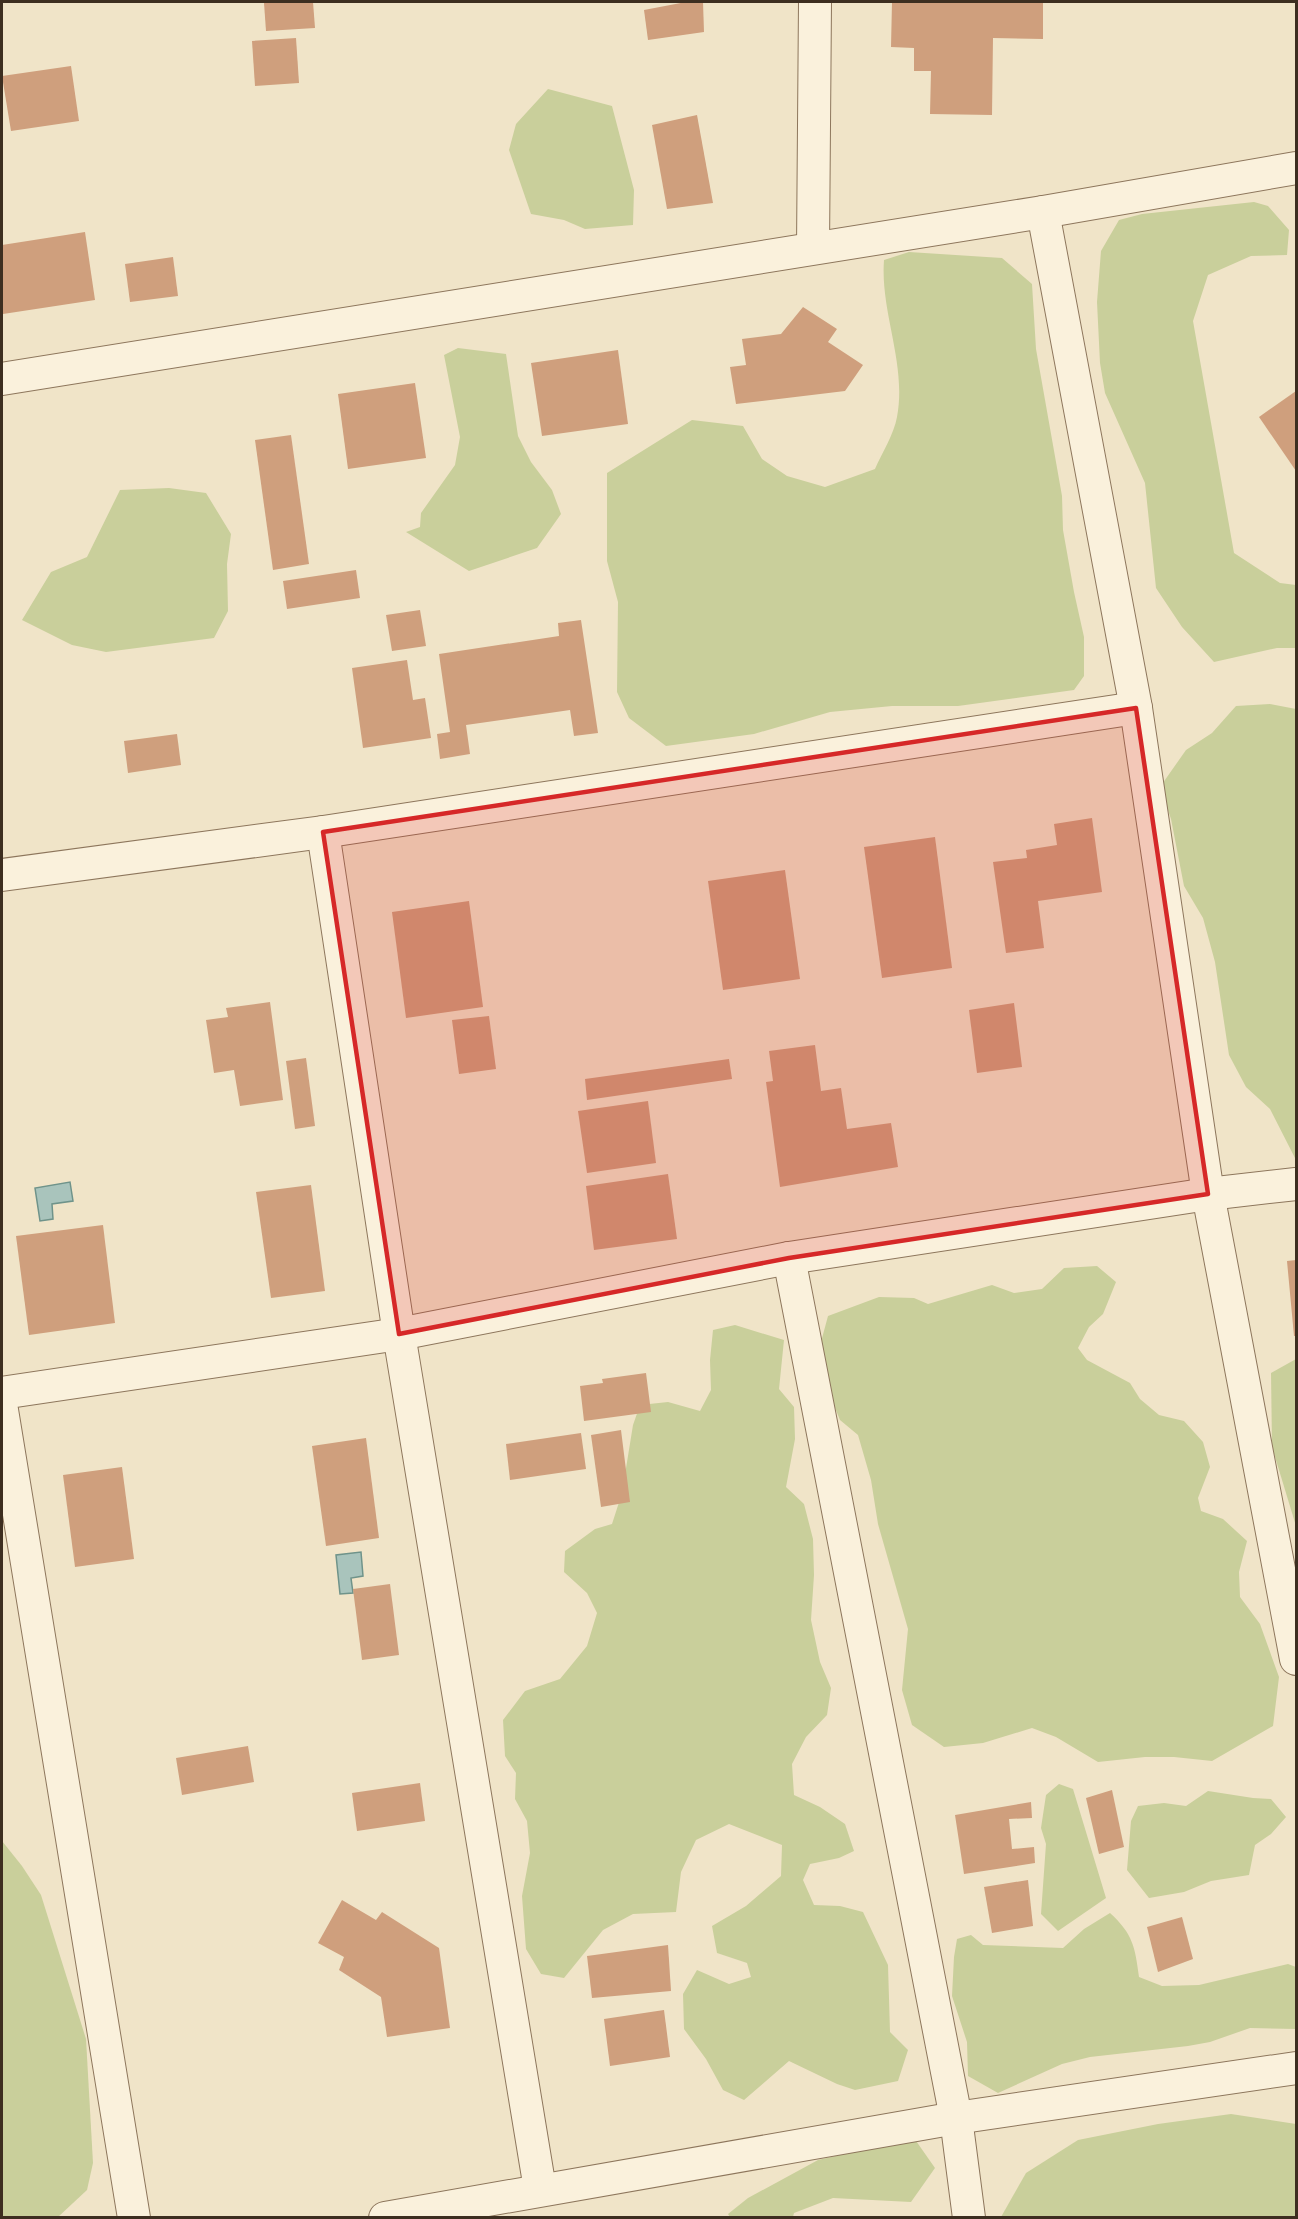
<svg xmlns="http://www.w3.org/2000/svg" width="1298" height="2219" viewBox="0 0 1298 2219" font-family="'Zilla Slab',serif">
  <rect width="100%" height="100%" fill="#f0e4c8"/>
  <!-- green -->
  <g fill="#c9cf9b">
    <path d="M548,89L612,106L634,190L633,225L585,229L564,220L531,214L509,150L516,124Z"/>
    <path d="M1254,202L1268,206L1289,230L1287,255L1251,256L1208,275L1193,321L1234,553L1280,583L1296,585V648H1277L1214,662L1182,627L1156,588L1145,483L1105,393L1100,363L1097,302L1101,251L1119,220L1142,214Z"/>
    <path d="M909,252L1002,258L1032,284L1036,349L1062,496L1063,530L1074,592L1084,637V676L1074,690L958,706H892L830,712L754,734L666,746L629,718L617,692L618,602L607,561V473L692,420L743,426L762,459L787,476L825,487L875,469C882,453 894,434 897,417C907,364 880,312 884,260Z"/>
    <path d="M458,348L506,354L518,436L531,462L552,490L561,514L537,548L469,571L406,532L420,527L421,513L455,465L460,437L444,355Z"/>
    <path d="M169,488L206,493L231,534L227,564L228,611L214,638L106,652L72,645L22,620L51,572L87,557L120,490Z"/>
    <path d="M1270,704L1296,709V1160L1270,1109L1246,1087L1229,1055L1215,962L1203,918L1184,886L1171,819L1160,787L1186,750L1212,733L1236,706Z"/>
    <path d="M1097,1266L1116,1282L1103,1314L1089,1327L1078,1348L1087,1360L1130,1383L1140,1399L1159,1415L1184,1421L1203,1442L1210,1467L1198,1498L1201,1511L1223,1519L1247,1541L1239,1572L1240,1597L1260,1624L1279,1677L1273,1726L1212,1761L1174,1757H1145L1098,1762L1056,1737L1032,1728L983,1743L944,1747L912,1725L902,1690L908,1629L878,1524L871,1480L858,1435L840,1420L822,1376L821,1342L828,1316L879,1297L914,1298L928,1304L992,1285L1014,1293L1042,1289L1064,1268Z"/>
    <path d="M735,1325L784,1340L779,1389L794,1407L795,1439L786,1487L804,1504L813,1539L814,1575L811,1620L820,1662L831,1688L827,1715L806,1737L792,1764L794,1795L820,1807L845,1824L854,1851L839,1858L810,1864L803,1880L814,1905L840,1906L863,1912L888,1965L890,2032L908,2050L898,2081L855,2090L837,2084L789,2061L744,2100L723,2090L706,2059L684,2029L683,1994L697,1970L729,1984L751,1977L747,1963L717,1953L712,1926L746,1906L781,1876L782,1845L729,1824L696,1840L681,1872L676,1912L633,1914L603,1930L564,1978L541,1974L526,1949L522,1896L530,1853L527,1821L515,1799L516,1773L505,1756L503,1720L525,1691L560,1679L587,1646L597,1613L587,1593L564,1572L565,1551L595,1529L612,1524L622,1493L633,1425L640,1405L668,1402L700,1411L711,1390L710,1360L713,1330Z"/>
    <path d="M1296,1359V1526L1272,1447L1271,1373Z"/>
    <path d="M1059,1784L1073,1789L1106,1898L1058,1931L1041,1914L1046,1844L1041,1828L1046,1795Z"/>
    <path d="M1208,1791L1253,1798L1271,1799L1286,1817L1271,1834L1255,1845L1249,1875L1211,1881L1184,1892L1149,1898L1127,1870L1131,1821L1138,1806L1164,1803L1186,1806Z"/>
    <path d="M2,1841L22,1866L41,1895L86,2039L93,2163L87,2190L58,2217H2Z"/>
    <path d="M1110,1913C1133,1934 1135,1947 1139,1977L1162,1986L1199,1985L1288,1964L1296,1967V2029L1250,2028L1210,2042L1188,2046L1090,2057L1062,2064L998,2093L968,2076L967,2042L952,1996L954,1957L957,1939L971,1935L983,1945L1063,1948L1084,1929Z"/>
    <path d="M1231,2114L1296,2124V2217H1001L1026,2173L1078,2140L1158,2124Z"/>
    <path d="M914,2138L935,2168L911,2202L833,2198L794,2213L793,2217H730L728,2214L748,2198L818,2160Z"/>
  </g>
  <!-- water -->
  <g fill="#a9c4bc" stroke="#6f938a" stroke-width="1.5">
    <path d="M70,1182L73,1201L52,1204L53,1219L40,1221L35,1188Z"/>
    <path d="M361,1552L363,1576L351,1578L353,1593L340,1594L336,1555Z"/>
  </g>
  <!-- building -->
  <g fill="#cf9f7d">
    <path d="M313,2L315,28L266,31L264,3Z"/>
    <path d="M686,2H703L704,32L648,40L644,10Z"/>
    <path d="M892,2H1043V39L993,38L992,115L930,114L931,71H914V48L891,47Z"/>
    <path d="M296,38L299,83L255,86L252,41Z"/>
    <path d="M71,66L79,121L11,131L2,76Z"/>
    <path d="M697,115L713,203L667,209L652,125Z"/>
    <path d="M85,232L95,300L3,314L2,245Z"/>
    <path d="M173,257L178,296L130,302L125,264Z"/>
    <path d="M803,307L837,329L828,342L863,365L845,391L736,404L730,367L746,365L742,339L781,334Z"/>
    <path d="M618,350L628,424L542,436L531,363Z"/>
    <path d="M415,383L426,458L348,469L338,394Z"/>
    <path d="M1296,391V471L1259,417Z"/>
    <path d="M291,435L309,564L273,570L255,440Z"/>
    <path d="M356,570L360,598L287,609L283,581Z"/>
    <path d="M420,610L426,646L392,651L386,615Z"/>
    <path d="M581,620L598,733L574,736L570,710L466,725L470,754L440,759L437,734L450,732L439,654L559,636L558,623Z"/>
    <path d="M407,660L413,700L425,698L431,738L363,748L352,668Z"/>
    <path d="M177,734L181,765L128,773L124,741Z"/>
    <path d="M1092,818L1102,892L1038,901L1044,948L1006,953L993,862L1027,858L1026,850L1057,845L1054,824Z"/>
    <path d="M935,837L952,968L882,978L864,847Z"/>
    <path d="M785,870L800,979L723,990L708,881Z"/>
    <path d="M469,901L483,1007L406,1018L392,912Z"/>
    <path d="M270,1002L283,1100L240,1106L234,1070L214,1073L206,1020L228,1017L226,1008Z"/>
    <path d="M1014,1003L1022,1067L977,1073L969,1010Z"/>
    <path d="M489,1016L496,1069L459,1074L452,1020Z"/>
    <path d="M815,1045L821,1091L841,1088L847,1129L891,1123L898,1167L780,1187L766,1082L773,1081L769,1051Z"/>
    <path d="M306,1058L315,1126L295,1129L286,1061Z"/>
    <path d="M729,1059L732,1079L587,1100L585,1079Z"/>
    <path d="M648,1101L656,1163L587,1173L578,1111Z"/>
    <path d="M668,1174L677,1239L594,1250L586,1186Z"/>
    <path d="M311,1185L325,1291L271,1298L256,1192Z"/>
    <path d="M103,1225L115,1323L29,1335L16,1236Z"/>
    <path d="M1296,1260V1336H1294L1287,1261Z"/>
    <path d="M646,1373L651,1412L584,1421L580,1386L603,1383L602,1379Z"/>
    <path d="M621,1430L630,1502L601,1507L591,1435Z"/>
    <path d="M581,1433L586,1469L510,1480L506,1444Z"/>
    <path d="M366,1438L379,1538L326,1546L312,1446Z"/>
    <path d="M122,1467L134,1559L75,1567L63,1475Z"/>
    <path d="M390,1584L399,1655L362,1660L353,1589Z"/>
    <path d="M248,1746L254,1782L182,1795L176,1758Z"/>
    <path d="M420,1783L425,1821L357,1831L352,1793Z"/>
    <path d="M1112,1790L1124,1847L1099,1854L1086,1798Z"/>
    <path d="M1031,1802L1032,1818L1009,1819L1012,1849L1034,1847L1035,1863L964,1874L955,1815Z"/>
    <path d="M1028,1880L1033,1926L992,1933L984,1887Z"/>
    <path d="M342,1900L376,1920L382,1912L439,1948L450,2028L387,2037L381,1997L339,1970L344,1957L318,1943Z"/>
    <path d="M1182,1917L1193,1959L1158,1972L1147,1927Z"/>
    <path d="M668,1945L671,1991L592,1998L587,1956Z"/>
    <path d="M664,2010L670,2057L610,2066L604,2019Z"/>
  </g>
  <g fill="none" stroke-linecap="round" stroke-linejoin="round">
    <!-- street casing -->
    <g stroke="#8d765c" stroke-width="34">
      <g id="street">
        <path d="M1043,212L1136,708L1208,1194L1296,1659"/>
        <path d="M813,248L815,2"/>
        <path d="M2,379L1043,212L1296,168"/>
        <path d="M323,832L399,1334L540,2189"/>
        <path d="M2,875L323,832L1136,708"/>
        <path d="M789,1258L956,2118L969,2218"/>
        <path d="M2,1393L399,1334L789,1258L1208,1194L1296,1184"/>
        <path d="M2,1410L134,2218"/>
        <path d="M385,2218L956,2118L1296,2068"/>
      </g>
    </g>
    <!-- street -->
    <use href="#street" stroke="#faf1dc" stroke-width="32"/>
  </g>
  <!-- marked area -->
  <path fill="#d62828" fill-opacity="0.2" stroke="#d62828" stroke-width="4.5" stroke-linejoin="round" d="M1136,708L1208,1194L789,1258L399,1334L323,832Z"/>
  <!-- border -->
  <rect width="1298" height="2219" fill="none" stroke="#3d2e20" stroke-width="6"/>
</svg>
